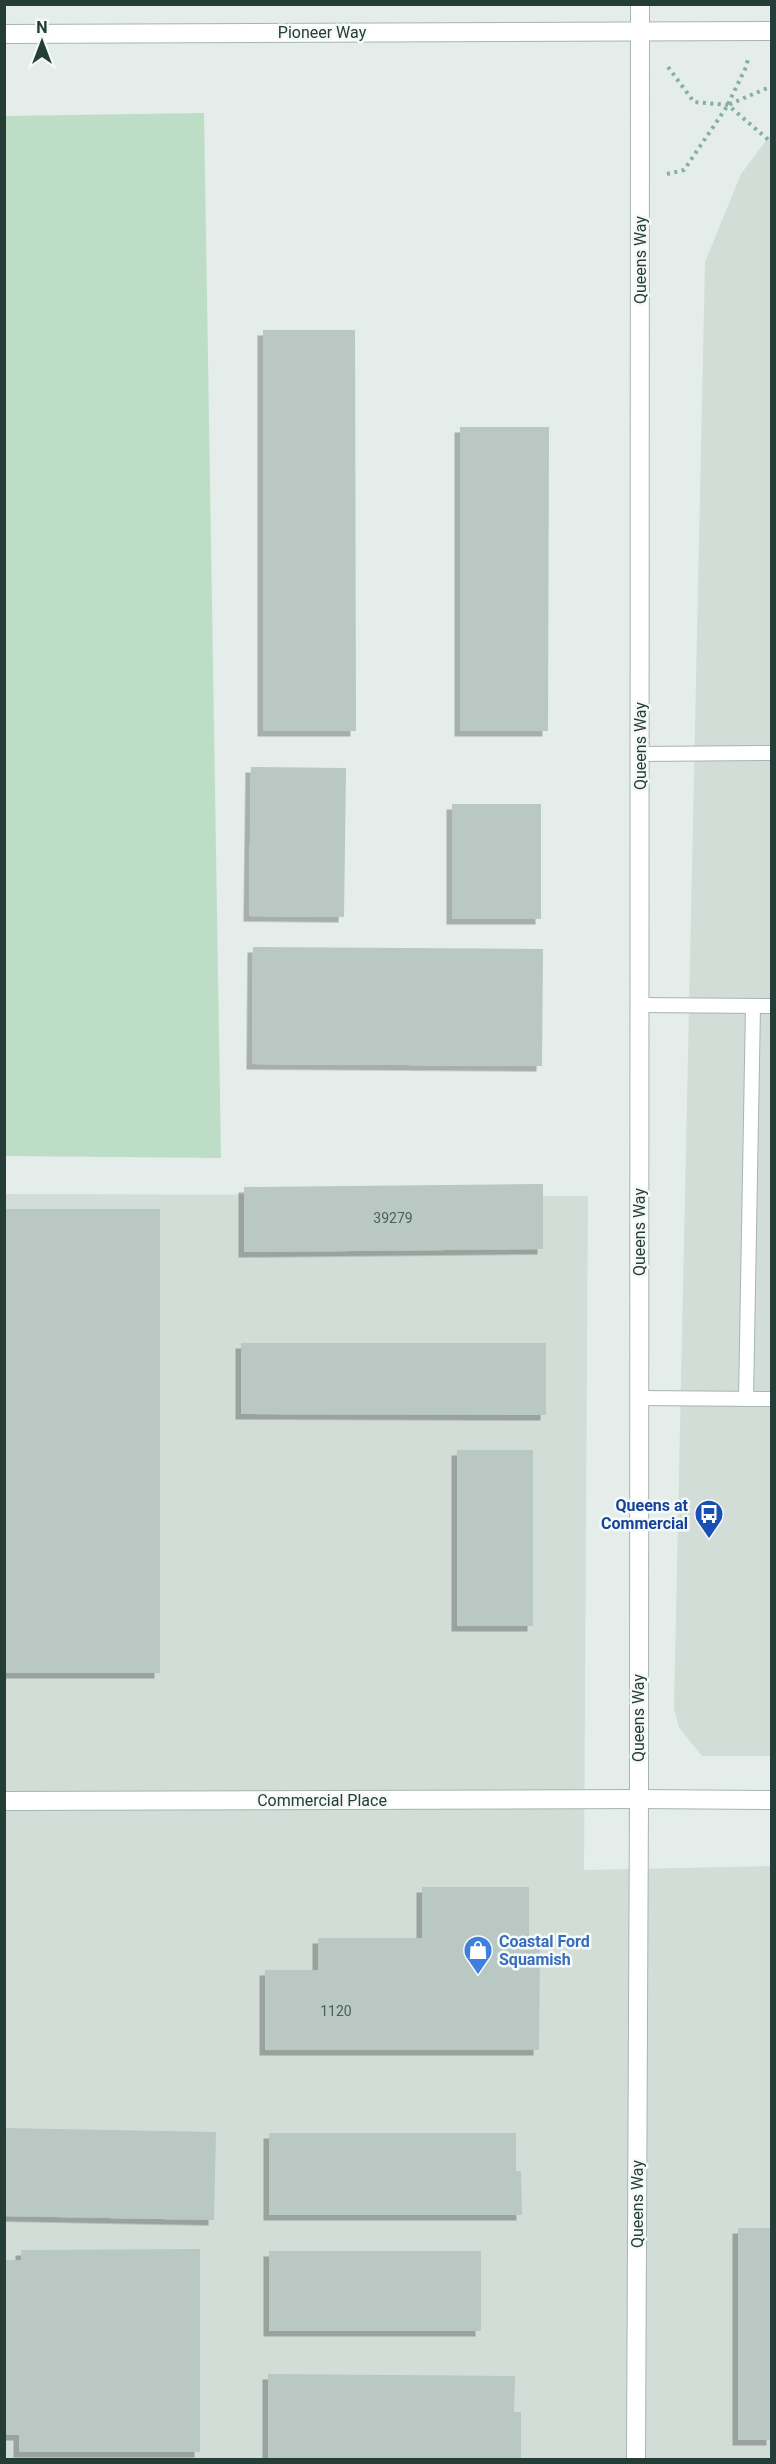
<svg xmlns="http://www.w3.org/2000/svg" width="776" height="2464" viewBox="0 0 776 2464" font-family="Roboto,sans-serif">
  <defs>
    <filter id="shadow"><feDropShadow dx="-5.5" dy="5.5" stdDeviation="0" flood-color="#0004"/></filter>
  </defs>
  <rect width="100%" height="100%" fill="#e4ede9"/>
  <!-- built -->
  <g fill="#d2ddd8">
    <path d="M771,134V1756H702L679,1728L674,1708L705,262L741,174Z"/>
    <path d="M5,1194L588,1196L584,1870L771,1866V2459L5,2460Z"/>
  </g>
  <!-- green -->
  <path fill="#beddc7" d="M204,113L221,1158L5,1156V116Z"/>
  <!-- building -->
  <g fill="#b9c8c2" filter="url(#shadow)">
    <path d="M263,330H355L356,731H263Z"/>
    <path d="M460,427H549L548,731H460Z"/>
    <path d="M251,767L346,768L344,917L249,916Z"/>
    <rect x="452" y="804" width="89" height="115"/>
    <path d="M253,947L543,949L542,1066L252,1064Z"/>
    <path d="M543,1184V1249L244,1252V1187Z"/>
    <rect x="4" y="1209" width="156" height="464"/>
    <path d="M241,1343H546V1415L241,1414Z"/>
    <rect x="457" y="1450" width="76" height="176"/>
    <path d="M422,1887H529V1946H540L539,2050H265V1970H318V1938H422Z"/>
    <path d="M4,2128L216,2132L214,2220L4,2216Z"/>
    <path d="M269,2133H516V2171H521L522,2215H269Z"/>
    <rect x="738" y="2228" width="34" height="212"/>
    <path d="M200,2249V2452H19V2435H4V2260H21V2250Z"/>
    <rect x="269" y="2251" width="212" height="80"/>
    <path d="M268,2374L515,2376L514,2412H521V2459L268,2458Z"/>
  </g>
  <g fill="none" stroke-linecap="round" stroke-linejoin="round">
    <!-- service casing -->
    <g stroke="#a7b5b0" stroke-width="16">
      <g id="service">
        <path d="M640,754L772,753"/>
        <path d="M640,1005L772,1006"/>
        <path d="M638,1398L772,1399"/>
        <path d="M746,1399L753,1006"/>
      </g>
    </g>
    <!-- minor casing -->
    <g stroke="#a7b5b0" stroke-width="20">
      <g id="minor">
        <path d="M4,34L772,31"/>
        <path d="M4,1801L639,1799"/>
      </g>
    </g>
    <!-- tertiary casing -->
    <g stroke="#a7b5b0" stroke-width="20">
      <g id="tertiary">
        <path d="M639,1799L772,1800"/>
        <path d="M636,2460L639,1799L640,4"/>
      </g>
    </g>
    <!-- path -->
    <g stroke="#86afa3" stroke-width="4" stroke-dasharray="3 4.5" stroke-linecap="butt">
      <path d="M668,67L694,102L728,105L772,143"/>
      <path d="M728,104L746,67L748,59"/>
      <path d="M667,174L684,170L728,105L772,86"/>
    </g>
    <!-- service -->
    <use href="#service" stroke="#fff" stroke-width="14"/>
    <!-- minor -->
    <use href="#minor" stroke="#fff" stroke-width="18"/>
    <!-- tertiary -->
    <use href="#tertiary" stroke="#fff" stroke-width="18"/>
  </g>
  <!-- icons -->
  <defs>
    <g id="bus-pin" transform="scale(1.5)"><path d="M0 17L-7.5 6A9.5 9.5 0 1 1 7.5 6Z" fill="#1a4fb4" stroke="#f5f9f7"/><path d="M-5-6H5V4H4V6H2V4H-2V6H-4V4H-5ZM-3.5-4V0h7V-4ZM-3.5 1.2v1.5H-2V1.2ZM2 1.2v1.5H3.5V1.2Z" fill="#fff"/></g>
    <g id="shop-pin" transform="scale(1.5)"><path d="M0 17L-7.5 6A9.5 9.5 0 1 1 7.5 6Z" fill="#3f7fe0" stroke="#f5f9f7"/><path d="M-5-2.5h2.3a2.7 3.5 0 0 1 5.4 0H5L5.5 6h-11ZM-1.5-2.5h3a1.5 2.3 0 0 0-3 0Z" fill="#fff"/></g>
  </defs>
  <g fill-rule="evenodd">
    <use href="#bus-pin" x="709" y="1514"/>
    <use href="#shop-pin" x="478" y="1950"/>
  </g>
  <g text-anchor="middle" stroke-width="5" stroke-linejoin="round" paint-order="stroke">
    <!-- number labels -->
    <g font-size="14" fill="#49605a">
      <text x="393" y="1223">39279</text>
      <text x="336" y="2016">1120</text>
    </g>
    <!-- street labels -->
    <g font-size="16" fill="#243e37" stroke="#f5f9f7">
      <text x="322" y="38">Pioneer Way</text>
      <text transform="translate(640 260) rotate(-90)" y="6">Queens Way</text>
      <text transform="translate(640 746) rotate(-90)" y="6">Queens Way</text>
      <text transform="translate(639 1232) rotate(-90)" y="6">Queens Way</text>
      <text transform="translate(638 1718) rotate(-90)" y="6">Queens Way</text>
      <text x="322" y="1806">Commercial Place</text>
      <text transform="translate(637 2204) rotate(-90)" y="6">Queens Way</text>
    </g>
    <!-- transit labels -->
    <g font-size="16" font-weight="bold" fill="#164399" stroke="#f5f9f7" text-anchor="end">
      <text x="688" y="1511">Queens at<tspan x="688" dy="18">Commercial</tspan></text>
    </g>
    <!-- shop labels -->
    <g font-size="16" font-weight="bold" fill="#366cbe" stroke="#f5f9f7" text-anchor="start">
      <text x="499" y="1947">Coastal Ford<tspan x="499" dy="18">Squamish</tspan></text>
    </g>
  </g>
  <!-- border -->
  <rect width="776" height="2464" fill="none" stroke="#243e37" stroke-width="12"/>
  <!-- north arrow -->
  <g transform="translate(42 42)" stroke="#f5f9f7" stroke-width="4.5" paint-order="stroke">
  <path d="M0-4.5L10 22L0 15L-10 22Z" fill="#243e37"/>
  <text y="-9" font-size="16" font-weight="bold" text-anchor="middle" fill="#243e37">N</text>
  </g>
</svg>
